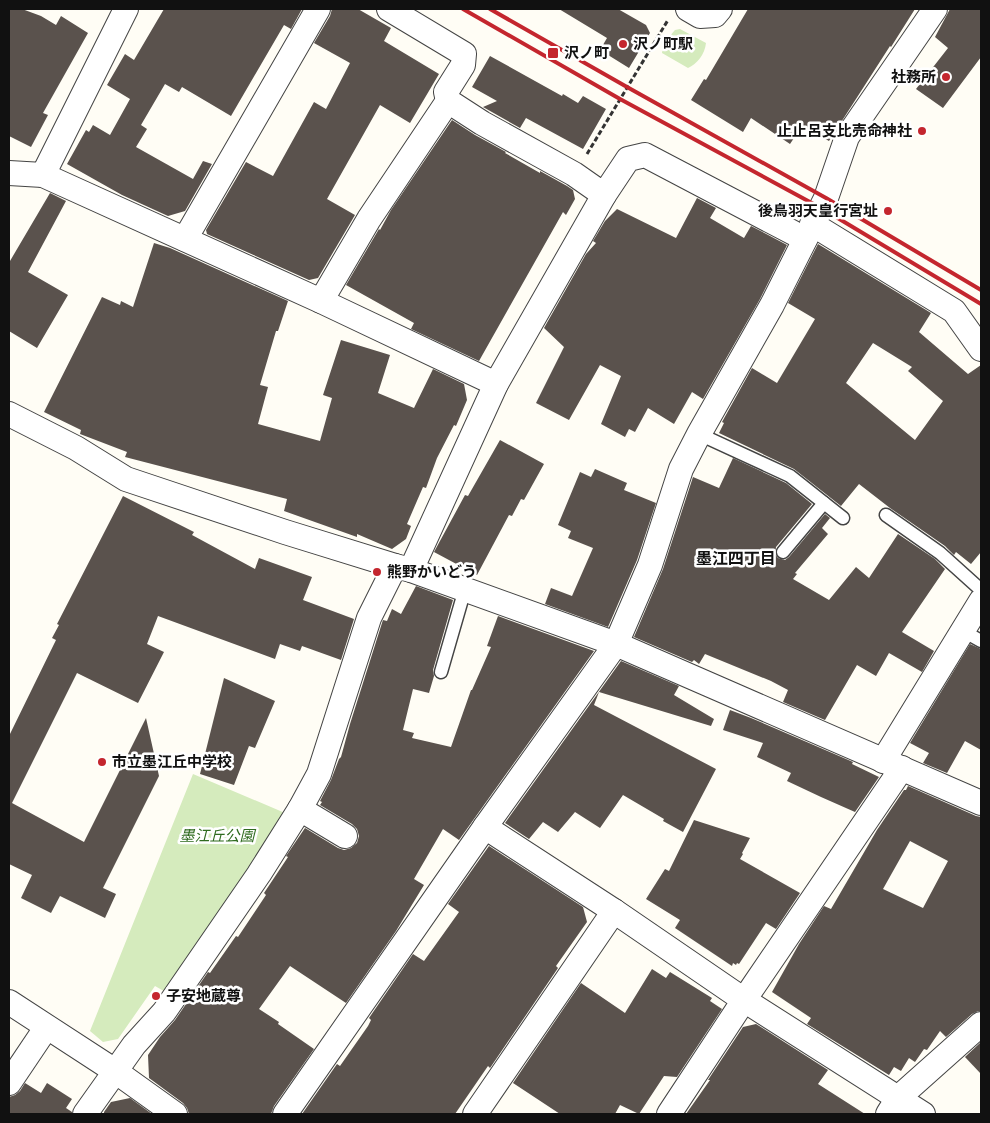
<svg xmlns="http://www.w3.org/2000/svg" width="990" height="1123" viewBox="0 0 990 1123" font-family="Bitter,'Noto Sans JP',serif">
  <rect width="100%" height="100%" fill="#fffdf5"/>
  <!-- green -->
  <g fill="#d5ebbd">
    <path d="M680,29L706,43C705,54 697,64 688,68L662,53C663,44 670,36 675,30Z"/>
    <path d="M193,774L285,813L169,994L155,986L118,1039L103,1042L90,1031Z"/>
  </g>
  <!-- building -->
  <g fill="#5a524d" fill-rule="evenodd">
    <path d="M9,9H22L41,16L56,25L61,16L88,33L43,113L48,115L31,147L9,136Z"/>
    <path d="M164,9H302L291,29L284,25L231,116L182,87L179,92L165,84L141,125L147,129L136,147L193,179L203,161L212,164L185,211L168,216L122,195L67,164L86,130L89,132L93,125L110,135L130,99L107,85L125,54L134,60Z"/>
    <path d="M332,9H358L391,28L384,41L439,74L410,123L380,105L327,199L355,215L318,278L309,280L207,234L206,230L246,162L273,176L314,102L326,109L350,63L314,43L330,16Z"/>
    <path d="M559,9H618L646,25L650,33L629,68L600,50L607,38Z"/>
    <path d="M748,9H915L891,47L890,46L829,141L802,126L790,144L751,118L743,132L691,100L704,79L706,80Z"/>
    <path d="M950,9H981V57L943,108L916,89L948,48L935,37Z"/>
    <path d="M490,56L562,96L563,94L578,103L583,96L606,109L583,149L526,118L520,128L483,107L497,101L472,87Z"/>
    <path d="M452,120L475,135L506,152L505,153L540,173V171L567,186L573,190L575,199L566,215L563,212L479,361L411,329L414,323L346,285L379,229L380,230L391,210Z"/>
    <path d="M50,193L66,201L28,272L68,295L37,348L9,331V260L10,261Z"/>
    <path d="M697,198L716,208L710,218L744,238L751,226L787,245L760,299L703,399L692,392L674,424L648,408L635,432L629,429L625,437L601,424L621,376L600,365L569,420L536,403L564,347L544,328L586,254L596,243L593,241L605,221L617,209L676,238Z"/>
    <path d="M154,243L170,248L288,301L278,331H276L260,385L268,387L258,424L320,441L332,398L323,395L341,340L390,355L378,393L414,408L433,369L464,384L467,400L456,426L454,425L437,458L426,488L423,487L407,524L411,526L406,539L392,549L357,534V537L284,511L287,499L125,457L127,452L80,434L81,430L44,412L102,297L120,305L121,301L133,307Z"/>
    <path d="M818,244L931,313L919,332L968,374L981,365V552L971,564L956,552L954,555L945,546L890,508L859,484L841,506L794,469L719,433L724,423L722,422L752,368L777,383L815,319L788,303ZM873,343L912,367L908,371L943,401L915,440L846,383Z"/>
    <path d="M500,440L544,464L524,500L521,499L512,516L509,515L477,575L434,552L465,495L468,496Z"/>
    <path d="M733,458L786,483L812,504L776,547L775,554L778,558L785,560L789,557L825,514L830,518L822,528L828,534L795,573L797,574L793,579L829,600L856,567L869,578L898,534L935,559L945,569L902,632L934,651L922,672L889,653L876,676L857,665L825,720L783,702L788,690L771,681L705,654L699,664L694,660L692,662L634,637L663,569L693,477L719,488Z"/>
    <path d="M595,469L627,483L624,490L656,503L637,560L608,627L545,604L551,588L572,596L593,548L568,538L571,531L558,525L580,472L591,477Z"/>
    <path d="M123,496L194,532L192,535L255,569L259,558L312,577L303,600L354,619L341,660L302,646L300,651L280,644L275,659L158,616L147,644L164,652L138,703L77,673L12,803L84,842L146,718L159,776L103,888L116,894L105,918L60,896L51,913L21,898L32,875L9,864V736L56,640L52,638L59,625L57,624Z"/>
    <path d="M416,586L453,600L433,670L434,676L429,693L413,689L403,730L414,733L412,738L451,747L471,690H472L491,647L487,646L498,616L594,651L459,840L443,829L414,879L424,885L396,931L346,1003L290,966L259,1009L279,1022L278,1024L314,1049L274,1106L271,1114H189L187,1108L183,1103L149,1078L148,1055L160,1037L175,1020L208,972L210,973L236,936L238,937L266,895L264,893L288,857L286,856L305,828L338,848L344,850L351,848L357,843L359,836L357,829L352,824L320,805L322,802L320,801L331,780L339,759L341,757L350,724L382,623L383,620L387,621L392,609L401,614Z"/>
    <path d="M970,644L981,649V750L965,741L947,773L923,763L929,753L910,743Z"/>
    <path d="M621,661L679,686L674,695L714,719L711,726L599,692L594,705L716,769L683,832L663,821L664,819L623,795L600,828L575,812L558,832L543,822L529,839L505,823Z"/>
    <path d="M224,678L275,701L255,748L249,746L234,785L200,774Z"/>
    <path d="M730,710L751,718L853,762L852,764L879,777L855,812L821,797L787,781L791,773L757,757L763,743L723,730Z"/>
    <path d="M908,786L976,816L981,817V1011H978L972,1014L946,1037L940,1031L927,1050L924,1049L915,1062L909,1058L901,1071L894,1067L889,1075L807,1024L811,1018L772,992L799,944L824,906L831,909L877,830L904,790H906ZM910,841L948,861L923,908L883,889Z"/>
    <path d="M694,820L750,838L742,853L743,854L740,859L800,893L776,929L766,923L739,964L737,963L736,965L733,963L732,966L675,928L680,920L646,899L665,869L669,871Z"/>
    <path d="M489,846L583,907L587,922L556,966L558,968L490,1068L488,1066L455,1114H302L337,1064L340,1066L368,1026L371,1020L369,1018L413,954L424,961L459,912L448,904Z"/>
    <path d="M652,969L666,978L670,972L712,998L710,1001L722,1009L677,1077L664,1076L639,1114L620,1105L615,1114H560L513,1083L581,983L625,1013Z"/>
    <path d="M756,1024L828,1070L818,1084L865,1114H686L710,1080H708L743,1027Z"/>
    <path d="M981,1042V1074L965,1057Z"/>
    <path d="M25,1083L41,1093L47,1083L72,1099L66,1108L72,1112V1114H9V1097L15,1095L20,1091Z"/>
    <path d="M130,1098L152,1114H104V1112L111,1102Z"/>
  </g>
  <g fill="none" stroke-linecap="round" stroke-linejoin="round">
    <!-- service casing -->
    <g stroke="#444" stroke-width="15">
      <g id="service">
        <path d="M699,434L790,476L843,518"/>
        <path d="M886,515L940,553L981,590"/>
        <path d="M783,552L824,503"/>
        <path d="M963,631L981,641"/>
        <path d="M441,672L465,589"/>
      </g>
    </g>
    <!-- minor casing -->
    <g stroke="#444" stroke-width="26">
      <g id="minor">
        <path d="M389,9L464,54L463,65L446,92L448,101L482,123L574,174L604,195L628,159L645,155L805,239"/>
        <path d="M688,9L700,16L715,15L720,9"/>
        <path d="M9,173L43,175L321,301L496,384"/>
        <path d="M43,175L126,9"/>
        <path d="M812,224L954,311L981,349"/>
        <path d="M185,239L318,9"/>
        <path d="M321,301L369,219L448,101"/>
        <path d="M9,414L76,448L126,479L285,532L395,566L411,570L616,644L981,803"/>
        <path d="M411,570L496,384L604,195"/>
        <path d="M883,761L981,601"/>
        <path d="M300,809L345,836"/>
        <path d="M485,827L614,911L744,1000L923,1114"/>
        <path d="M9,1002L115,1071L175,1114"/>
        <path d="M9,1083L46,1028"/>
        <path d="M85,1114L134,1045L164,1012L259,874L300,809L319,774L369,618L395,566"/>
        <path d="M285,1114L485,827L616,644L650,565L681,469L699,434L772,305L821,208L826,198L847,137L935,9"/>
        <path d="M475,1114L614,911"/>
        <path d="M669,1114L744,1000L902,768"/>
        <path d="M888,1114L898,1098L981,1024"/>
      </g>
    </g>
    <!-- path -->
    <path stroke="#333" stroke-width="3" stroke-dasharray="5 2.5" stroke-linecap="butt" d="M587,154L668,20"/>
    <!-- service -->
    <use href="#service" stroke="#fff" stroke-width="12"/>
    <!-- minor -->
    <use href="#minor" stroke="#fff" stroke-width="24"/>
    <!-- rail -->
    <g stroke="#c4262e" stroke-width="4">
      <path d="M463,9L620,99L821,208L981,304"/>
      <path d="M490,9L627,87L826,198L981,290"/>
    </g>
  </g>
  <!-- markers -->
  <g fill="#c4262e" stroke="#fff" stroke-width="2">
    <circle cx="623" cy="44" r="5"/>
    <rect x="547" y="47" width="12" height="12" rx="2.5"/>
    <circle cx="946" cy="77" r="5"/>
    <circle cx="922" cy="131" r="5"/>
    <circle cx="888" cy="211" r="5"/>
    <circle cx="377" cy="572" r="5"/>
    <circle cx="102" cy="762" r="5"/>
    <circle cx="156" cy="996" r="5"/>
  </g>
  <g text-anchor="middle" stroke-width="5" stroke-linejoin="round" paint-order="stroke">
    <!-- poi labels -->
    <g font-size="15" font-weight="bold" fill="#111" stroke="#fff" text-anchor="start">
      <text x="633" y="49">沢ノ町駅</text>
      <text x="564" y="58">沢ノ町</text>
      <text x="936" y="82" text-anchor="end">社務所</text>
      <text x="912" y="136" text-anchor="end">止止呂支比売命神社</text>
      <text x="878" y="216" text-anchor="end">後鳥羽天皇行宮址</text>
      <text x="387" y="577">熊野かいどう</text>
      <text x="112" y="767">市立墨江丘中学校</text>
      <text x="166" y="1001">子安地蔵尊</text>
    </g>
    <!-- park labels -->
    <g font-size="15" font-style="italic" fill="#2f6b1f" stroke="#fff">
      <text x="217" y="841">墨江丘公園</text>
    </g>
    <!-- neighbourhood labels -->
    <g font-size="16" font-weight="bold" fill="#111" stroke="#fff">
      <text x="736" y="564">墨江四丁目</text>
    </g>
  </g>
  <!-- border -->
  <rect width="990" height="1123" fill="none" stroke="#111111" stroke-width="20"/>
</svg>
